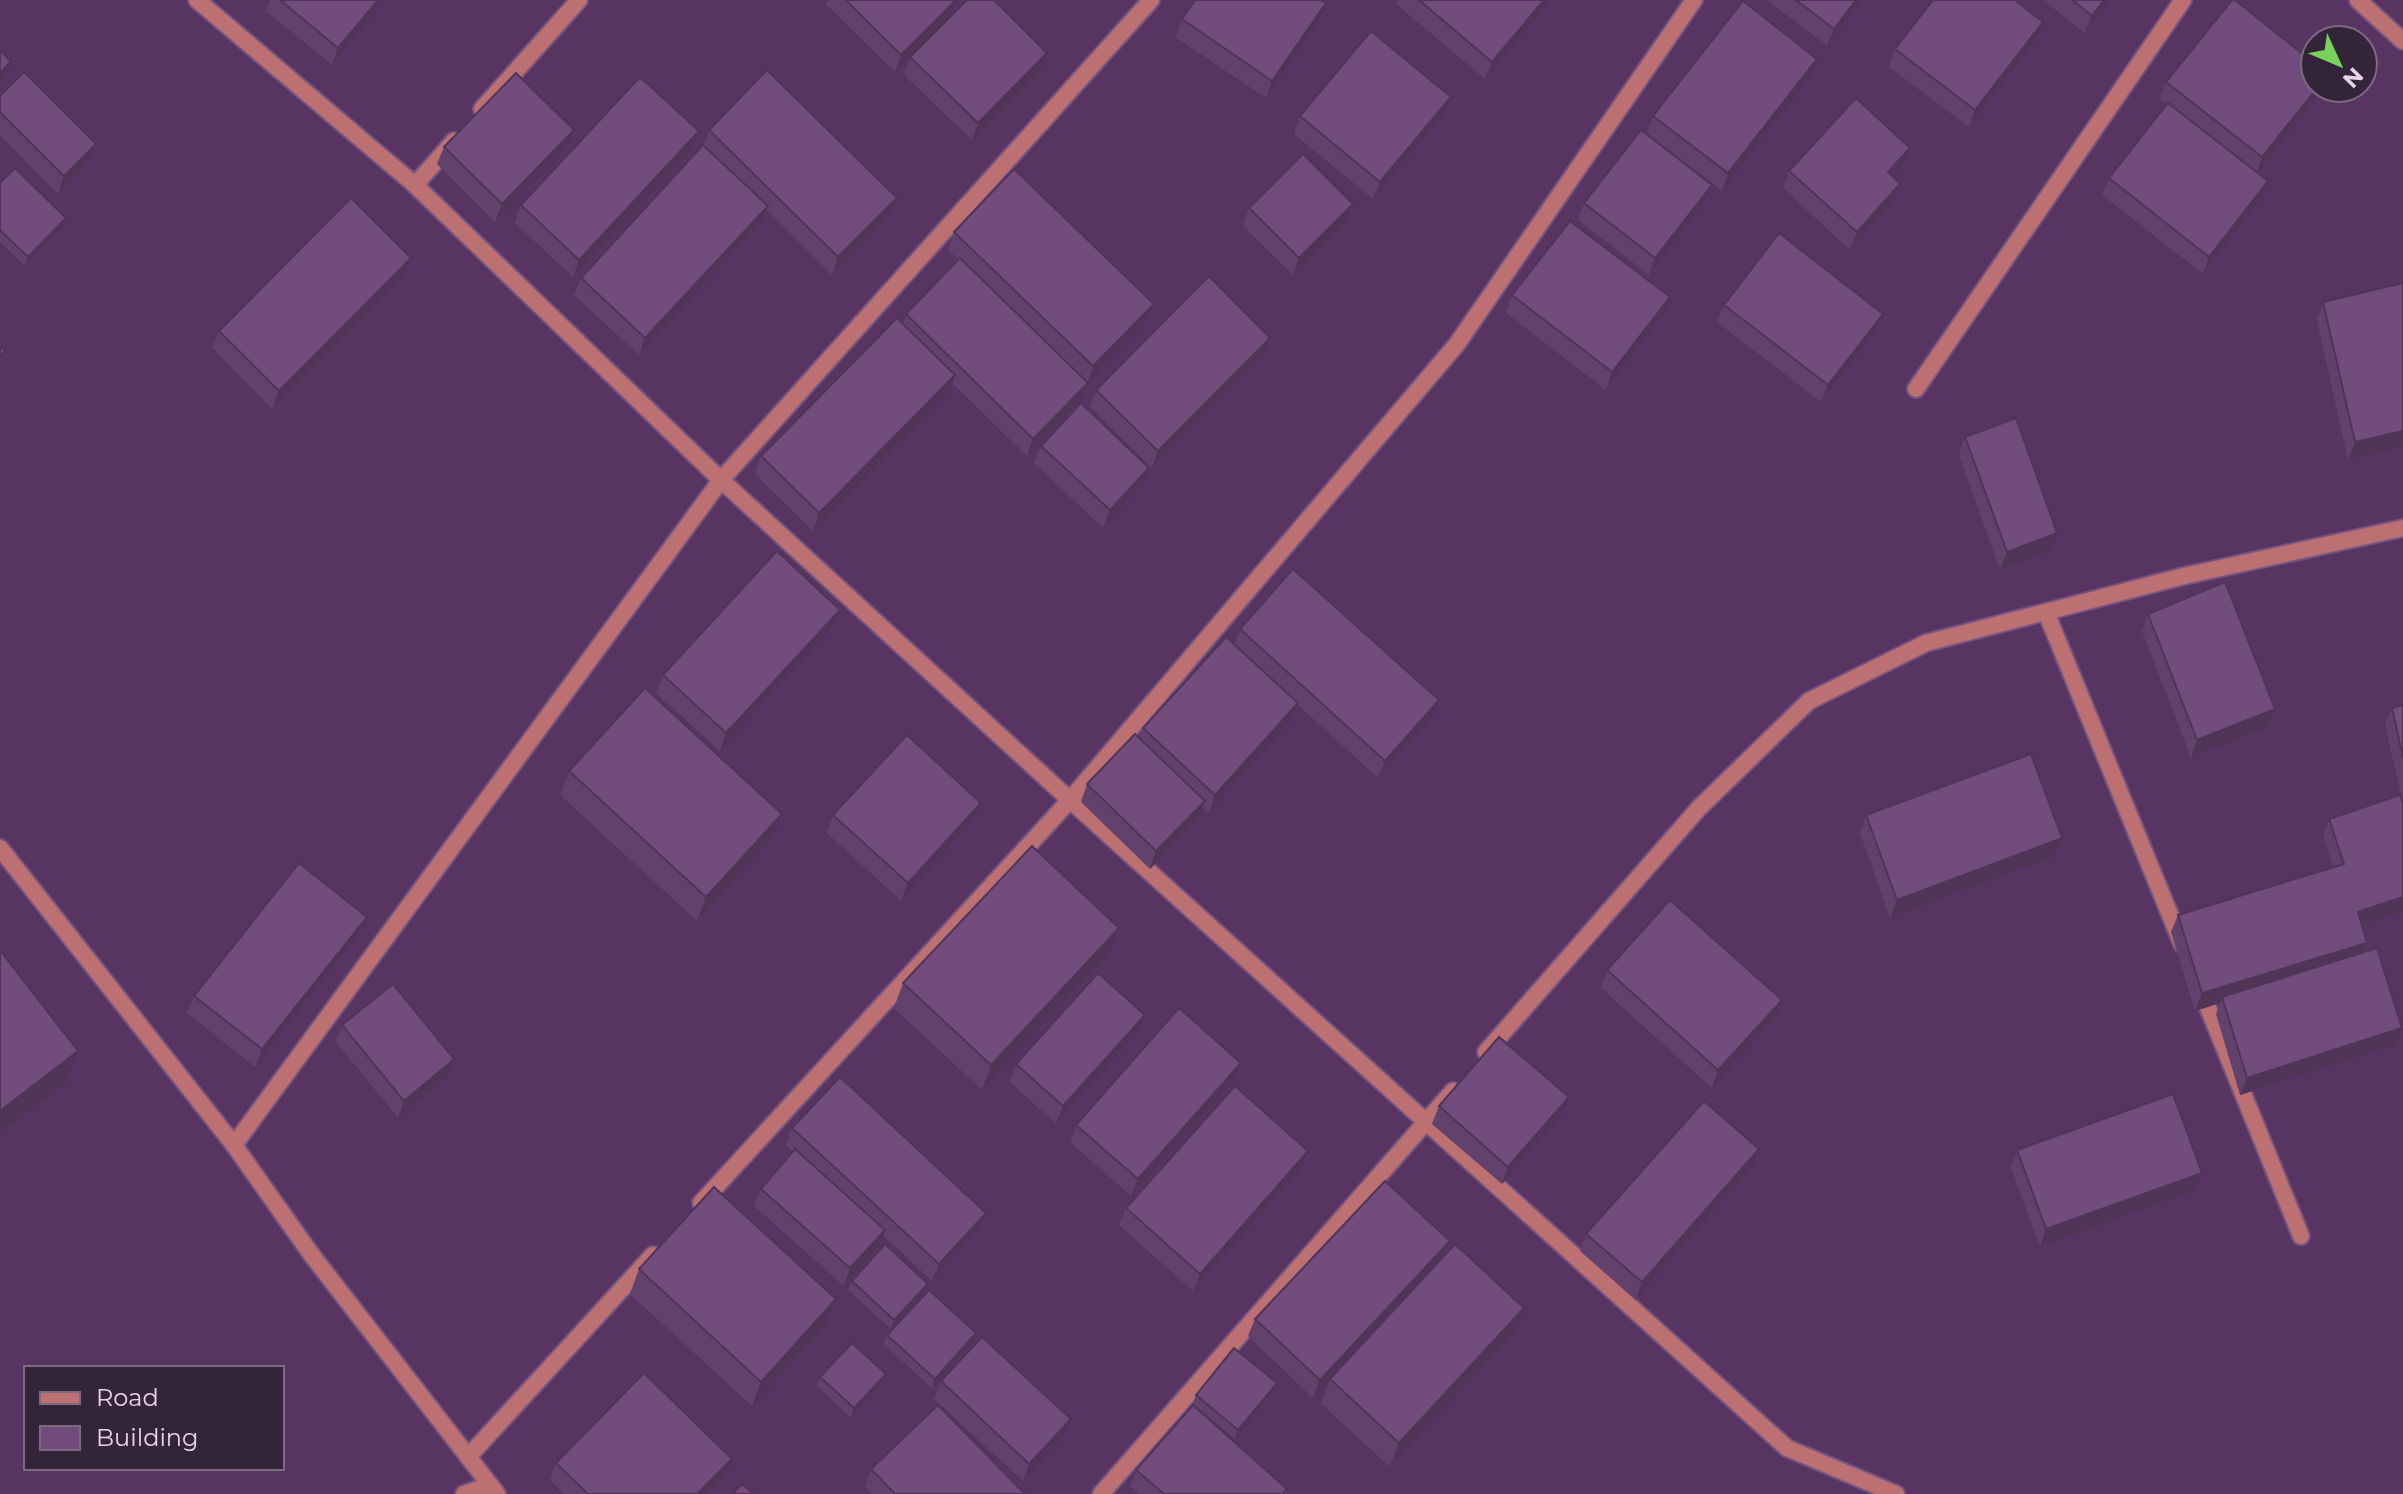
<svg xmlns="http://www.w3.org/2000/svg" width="2403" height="1494" viewBox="0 0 2403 1494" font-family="Montserrat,sans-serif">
  <rect width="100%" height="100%" fill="#583463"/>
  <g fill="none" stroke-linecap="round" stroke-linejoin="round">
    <!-- minor casing -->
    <g stroke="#75547f" stroke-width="20">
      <g id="minor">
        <path d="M197,0L415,185L721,480L1070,800L1787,1448L1896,1494"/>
        <path d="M2358,0L2403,41"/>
        <path d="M482,109L579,0"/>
        <path d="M415,185L454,141"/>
        <path d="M1916,389L2183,0"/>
        <path d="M2046,612L2182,944"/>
        <path d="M0,848L234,1145L311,1254L497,1494"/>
        <path d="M2200,988L2301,1236"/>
        <path d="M1486,1052L1699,808L1809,701L1926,643L2184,576L2403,528"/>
        <path d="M234,1145L721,480L1151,0"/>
        <path d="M701,1203L1070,800L1457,344L1694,0"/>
        <path d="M468,1457L653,1255"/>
        <path d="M464,1494L490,1485"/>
        <path d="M1101,1494L1453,1091"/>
      </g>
    </g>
    <!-- minor -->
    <use href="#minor" stroke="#bc7072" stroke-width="16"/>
  </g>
  <!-- wall -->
  <g fill="#62416c">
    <path d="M270,0H386L332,65L266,11Z"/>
    <path d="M828,0H957L895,72L826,4Z"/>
    <path d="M1398,0H1548L1545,8L1485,79L1396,4Z"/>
    <path d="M1767,0H1863L1827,46Z"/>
    <path d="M2043,0H2111L2085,33Z"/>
    <path d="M1182,19L1319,21L1266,98L1175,37Z"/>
    <path d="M2043,22L2037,39L1969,127L1889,67L1895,49Z"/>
    <path d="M910,57L1040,71L972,140L904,75Z"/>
    <path d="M1817,59L1811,77L1722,191L1647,133L1653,116Z"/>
    <path d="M2166,82L2323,88L2322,92L2258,173L2268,181L2262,198L2203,274L2102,195L2109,178L2167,105L2159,99Z"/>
    <path d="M0,96L96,144L89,161L58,194L0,135Z"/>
    <path d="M1451,97L1444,114L1373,199L1294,134L1300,116Z"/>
    <path d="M574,130L567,147L495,222L437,164L444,147Z"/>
    <path d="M709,130L897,198L890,216L832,275L767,210L762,223L639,355L574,295L581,278L703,146Z"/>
    <path d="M1910,148L1904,165L1893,177L1894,202L1850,250L1783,188L1789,171Z"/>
    <path d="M693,149L573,277L515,223L521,205Z"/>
    <path d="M0,183L66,218L63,227L25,266L0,242Z"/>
    <path d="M1712,185L1706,202L1649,275L1578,220L1584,203Z"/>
    <path d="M1353,204L1347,221L1293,275L1243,226L1249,208Z"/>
    <path d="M954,232L1147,321L1088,383L1082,401L1027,456L952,383L949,393L813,531L755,474L761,456L903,324L906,314L958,260L948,249Z"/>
    <path d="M404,275L272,409L212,348L219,331Z"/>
    <path d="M1512,295L1664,314L1606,390L1506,313Z"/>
    <path d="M2323,302L2403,447L2348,460L2317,320Z"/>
    <path d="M1724,305L1883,314L1876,332L1821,402L1717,322Z"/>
    <path d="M1270,338L1264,356L1152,468L1090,407L1096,390Z"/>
    <path d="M1965,437L2051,551L2000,570L1959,455Z"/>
    <path d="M1041,446L1149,468L1143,485L1103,528L1034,463Z"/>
    <path d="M840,610L833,627L720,751L656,693L663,675Z"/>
    <path d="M2148,614L2269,727L2191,758L2142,631Z"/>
    <path d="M1240,629L1439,700L1433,718L1378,778L1298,705L1292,720L1209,813L1202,807L1198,819L1150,869L1081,802L1087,784L1139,738L1143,728L1234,645Z"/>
    <path d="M2403,705V803L2385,725L2392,708Z"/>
    <path d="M569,771L773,838L697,921L560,795Z"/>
    <path d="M981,803L974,820L901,901L827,833L833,815Z"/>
    <path d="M2403,803V912L2362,926L2367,943L2364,952L2402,1028L2396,1045L2240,1095L2216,1014L2220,1003L2195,1011L2171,932L2178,915L2333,867L2323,836L2329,819Z"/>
    <path d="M1866,815L2062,838L2056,856L1890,918L1860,833Z"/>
    <path d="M367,917L360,934L255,1067L187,1013L194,996Z"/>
    <path d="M1119,928L1110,953L982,1090L894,1008L903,983Z"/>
    <path d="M1607,970L1776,1018L1712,1088L1601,988Z"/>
    <path d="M1145,1015L1138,1033L1056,1124L1010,1082L1016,1064Z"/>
    <path d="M342,1025L454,1059L448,1077L398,1118L336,1042Z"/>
    <path d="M1234,1081L1131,1196L1070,1142L1076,1125Z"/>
    <path d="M1439,1106L1562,1115L1502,1184L1432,1124Z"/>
    <path d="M792,1128L986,1213L979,1230L932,1281L883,1235L879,1247L844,1286L754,1206L761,1189L793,1152L786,1145Z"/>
    <path d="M1759,1149L1753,1167L1636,1300L1580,1251L1586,1234Z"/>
    <path d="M2017,1150L2195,1191L2040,1247L2011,1168Z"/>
    <path d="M1308,1151L1302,1169L1193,1291L1119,1225L1126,1208Z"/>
    <path d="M1450,1241L1444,1256L1515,1333L1390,1467L1321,1404L1330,1379L1313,1398L1248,1336L1255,1319Z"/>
    <path d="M639,1269L836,1299L827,1324L752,1406L630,1294Z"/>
    <path d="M852,1281L928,1284L924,1293L891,1329L848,1290Z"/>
    <path d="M887,1335L973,1343L932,1388L883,1344Z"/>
    <path d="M820,1377L883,1383L851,1418L817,1386Z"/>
    <path d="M941,1381L1065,1436L1023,1481L934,1399Z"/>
    <path d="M1273,1392L1235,1439L1193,1404L1196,1395Z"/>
    <path d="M556,1463L726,1476L708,1494H564L550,1480Z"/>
    <path d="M871,1469L1025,1494H872L865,1487Z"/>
    <path d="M1136,1470L1287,1489L1285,1494H1138L1130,1487Z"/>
  </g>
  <!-- shaded-wall -->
  <g fill="#503558">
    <path d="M378,0H386L332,65L338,48Z"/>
    <path d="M956,0H957L951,16L895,72L901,55Z"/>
    <path d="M1544,0H1548L1545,8L1485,79L1492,62Z"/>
    <path d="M1856,0H1863L1827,46L1834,29Z"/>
    <path d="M2104,0H2111L2085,33L2092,16Z"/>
    <path d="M1326,3L1319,21L1266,98L1272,81Z"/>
    <path d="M2043,22L2037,39L1969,127L1975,110Z"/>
    <path d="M1047,53L1040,71L972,140L978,123Z"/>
    <path d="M1817,59L1811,77L1722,191L1728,173Z"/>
    <path d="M11,61L5,78L0,83V73Z"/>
    <path d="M2317,88H2323L2322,92L2256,175L2262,157Z"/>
    <path d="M1451,97L1444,114L1373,199L1380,182Z"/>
    <path d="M574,130L567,147L495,222L502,204Z"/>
    <path d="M699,131L693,149L573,277L579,260Z"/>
    <path d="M96,144L89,161L58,194L64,176Z"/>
    <path d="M1910,148L1904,165L1881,190L1888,172Z"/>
    <path d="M2268,181L2262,198L2203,274L2209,257Z"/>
    <path d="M1900,184L1894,202L1850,250L1857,232Z"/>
    <path d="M1712,185L1706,202L1649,275L1655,258Z"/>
    <path d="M897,198L890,216L832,275L838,257Z"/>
    <path d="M1353,204L1347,221L1293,275L1299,258Z"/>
    <path d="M768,206L762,223L639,355L645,338Z"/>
    <path d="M66,218L63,227L25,266L28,257Z"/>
    <path d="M411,258L404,275L272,409L279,391Z"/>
    <path d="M1670,297L1664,314L1606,390L1612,372Z"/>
    <path d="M1154,304L1147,321L1087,384L1093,366Z"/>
    <path d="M1883,314L1876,332L1821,402L1828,385Z"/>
    <path d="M1270,338L1264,356L1152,468L1158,451Z"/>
    <path d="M955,375L949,393L813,531L819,513Z"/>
    <path d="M1088,383L1082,401L1027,456L1033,439Z"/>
    <path d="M2403,431V447L2348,460L2355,442Z"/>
    <path d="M1149,468L1143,485L1103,528L1110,510Z"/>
    <path d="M2057,533L2051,551L2000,570L2007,552Z"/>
    <path d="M840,610L833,627L720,751L726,733Z"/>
    <path d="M1439,700L1433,718L1378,778L1385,761Z"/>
    <path d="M1298,703L1292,720L1209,813L1215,795Z"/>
    <path d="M2275,709L2269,727L2191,758L2197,740Z"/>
    <path d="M1205,801L1198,819L1150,869L1156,851Z"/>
    <path d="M981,803L974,820L901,901L908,883Z"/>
    <path d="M782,814L773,838L697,921L706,897Z"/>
    <path d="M2062,838L2056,856L1890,918L1897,900Z"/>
    <path d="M2403,897V912L2352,929L2358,912Z"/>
    <path d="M367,917L360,934L255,1067L262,1049Z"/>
    <path d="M1119,928L1110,953L982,1090L991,1065Z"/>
    <path d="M2367,943L2361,960L2222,997L2220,1003L2195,1011L2202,993Z"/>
    <path d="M1782,1000L1776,1018L1712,1088L1718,1070Z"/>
    <path d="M1145,1015L1138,1033L1056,1124L1063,1106Z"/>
    <path d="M2402,1028L2396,1045L2240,1095L2247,1078Z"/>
    <path d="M78,1051L67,1082L0,1133V1111Z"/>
    <path d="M454,1059L448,1077L398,1118L404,1101Z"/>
    <path d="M1241,1063L1234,1081L1131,1196L1138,1179Z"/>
    <path d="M1569,1097L1562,1115L1502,1184L1508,1167Z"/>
    <path d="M1759,1149L1753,1167L1636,1300L1642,1282Z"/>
    <path d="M1308,1151L1302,1169L1193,1291L1200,1274Z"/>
    <path d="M2202,1173L2195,1191L2040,1247L2046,1229Z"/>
    <path d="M986,1213L979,1230L932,1281L939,1264Z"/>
    <path d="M885,1230L879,1247L844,1286L850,1268Z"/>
    <path d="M1450,1241L1443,1258L1313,1398L1320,1380Z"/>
    <path d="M928,1284L924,1293L891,1329L894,1320Z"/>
    <path d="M836,1299L827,1324L752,1406L761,1382Z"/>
    <path d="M1524,1308L1515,1333L1390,1467L1399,1443Z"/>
    <path d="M976,1333L973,1343L932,1388L935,1379Z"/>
    <path d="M886,1374L883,1383L851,1418L854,1408Z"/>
    <path d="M1277,1383L1273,1392L1235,1439L1238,1430Z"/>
    <path d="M1071,1419L1065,1436L1023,1481L1029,1464Z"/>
    <path d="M732,1459L726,1476L708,1494H697Z"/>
  </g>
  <!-- building -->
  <g fill="#724c7d" stroke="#503558" stroke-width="2">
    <path d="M280,0H378L338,48Z"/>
    <path d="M846,0H956L901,55Z"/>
    <path d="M967,0H994L1047,53L978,123L910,57Z"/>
    <path d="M1195,0H1321L1326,3L1272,81L1182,19Z"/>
    <path d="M1419,0H1544L1492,62Z"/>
    <path d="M1796,0H1856L1834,29Z"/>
    <path d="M1933,0H2015L2043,22L1975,110L1895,49Z"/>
    <path d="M2072,0H2104L2092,16Z"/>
    <path d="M2232,0H2235L2315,64V88H2317L2262,157L2166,82Z"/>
    <path d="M1743,1L1817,59L1728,173L1653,116Z"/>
    <path d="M1371,31L1451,97L1380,182L1300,116Z"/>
    <path d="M0,51L11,61L0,73Z"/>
    <path d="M767,70L897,198L838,257L709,130Z"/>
    <path d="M24,72L96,144L64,176L0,112V96Z"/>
    <path d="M516,73L574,130L502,204L444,147Z"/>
    <path d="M640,77L699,131L579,260L521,205Z"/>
    <path d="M1856,98L1910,148L1888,172L1900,184L1857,232L1789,171Z"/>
    <path d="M2168,103L2268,181L2209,257L2109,178Z"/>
    <path d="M1641,130L1712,185L1655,258L1584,203Z"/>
    <path d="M703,145L768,206L645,338L581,278Z"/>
    <path d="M1303,154L1353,204L1299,258L1249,208Z"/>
    <path d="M15,168L66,218L28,257L0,230V183Z"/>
    <path d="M1014,169L1154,304L1093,366L954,232Z"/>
    <path d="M351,198L411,258L279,391L219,331Z"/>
    <path d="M1570,221L1670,297L1612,372L1512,295Z"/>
    <path d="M1779,233L1883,314L1828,385L1724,305Z"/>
    <path d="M960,258L1088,383L1033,439L906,314Z"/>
    <path d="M1209,276L1270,338L1158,451L1096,390Z"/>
    <path d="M2403,283V431L2355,442L2323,302Z"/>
    <path d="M897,318L955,375L819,513L761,456Z"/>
    <path d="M0,347L5,351L0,357Z"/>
    <path d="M1081,403L1149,468L1110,510L1041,446Z"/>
    <path d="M2016,418L2057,533L2007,552L1965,437Z"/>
    <path d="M777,551L840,610L726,733L663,675Z"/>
    <path d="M1293,569L1439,700L1385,761L1240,629Z"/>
    <path d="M2225,582L2275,709L2197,740L2148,614Z"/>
    <path d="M1226,637L1298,703L1215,795L1143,728Z"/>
    <path d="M645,688L782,814L706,897L569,771Z"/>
    <path d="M2403,705V758L2392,708Z"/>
    <path d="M1135,734L1205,801L1156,851L1087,784Z"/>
    <path d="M907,735L981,803L908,883L833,815Z"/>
    <path d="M2031,754L2062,838L1897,900L1866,815Z"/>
    <path d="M2400,795L2403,803V897L2358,912L2367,943L2202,993L2178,915L2344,864L2329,819Z"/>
    <path d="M1032,846L1119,928L991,1065L903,983Z"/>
    <path d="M299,863L367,917L262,1049L194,996Z"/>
    <path d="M1670,900L1782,1000L1718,1070L1607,970Z"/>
    <path d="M2377,948L2402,1028L2247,1078L2222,997Z"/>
    <path d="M0,950L78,1051L0,1111Z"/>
    <path d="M1098,973L1145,1015L1063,1106L1016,1064Z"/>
    <path d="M393,984L454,1059L404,1101L342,1025Z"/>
    <path d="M1179,1008L1241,1063L1138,1179L1076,1125Z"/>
    <path d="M1499,1037L1569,1097L1508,1167L1439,1106Z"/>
    <path d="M840,1077L986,1213L939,1264L792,1128Z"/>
    <path d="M1235,1086L1308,1151L1200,1274L1126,1208Z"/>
    <path d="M2173,1094L2202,1173L2046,1229L2017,1150Z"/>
    <path d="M1704,1101L1759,1149L1642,1282L1586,1234Z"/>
    <path d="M795,1149L885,1230L850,1268L761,1189Z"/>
    <path d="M1385,1181L1450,1241L1320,1380L1255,1319Z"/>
    <path d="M714,1187L836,1299L761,1382L639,1269Z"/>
    <path d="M885,1244L928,1284L894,1320L852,1281Z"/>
    <path d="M1455,1244L1524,1308L1399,1443L1330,1379Z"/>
    <path d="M929,1290L976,1333L935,1379L887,1335Z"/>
    <path d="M982,1337L1071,1419L1029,1464L941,1381Z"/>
    <path d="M852,1343L886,1374L854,1408L820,1377Z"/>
    <path d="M1234,1348L1277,1383L1238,1430L1196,1395Z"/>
    <path d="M644,1373L732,1459L697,1494H588L556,1463Z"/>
    <path d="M938,1405L1025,1494H895L871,1469Z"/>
    <path d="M1193,1405L1287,1489L1282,1494H1164L1136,1470Z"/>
    <path d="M742,1484L754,1494H733Z"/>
  </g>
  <!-- legend -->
  <rect x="24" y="1366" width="260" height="104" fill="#342439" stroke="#7c6a81" stroke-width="2"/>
  <rect x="40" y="1392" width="40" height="12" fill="#bc7072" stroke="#7c6a81" stroke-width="2"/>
  <text x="96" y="1406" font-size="24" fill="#e8d2ee">Road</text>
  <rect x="40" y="1426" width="40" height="24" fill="#724c7d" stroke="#7c6a81" stroke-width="2"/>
  <text x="96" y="1446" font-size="24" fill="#e8d2ee">Building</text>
  <!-- north arrow -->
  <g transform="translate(2339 64) rotate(134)"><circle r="38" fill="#342439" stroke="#7c6a81" stroke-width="2"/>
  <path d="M0-6L14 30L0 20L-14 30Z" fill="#78d259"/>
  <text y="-12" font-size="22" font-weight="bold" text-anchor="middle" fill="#e8d2ee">N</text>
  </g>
</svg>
